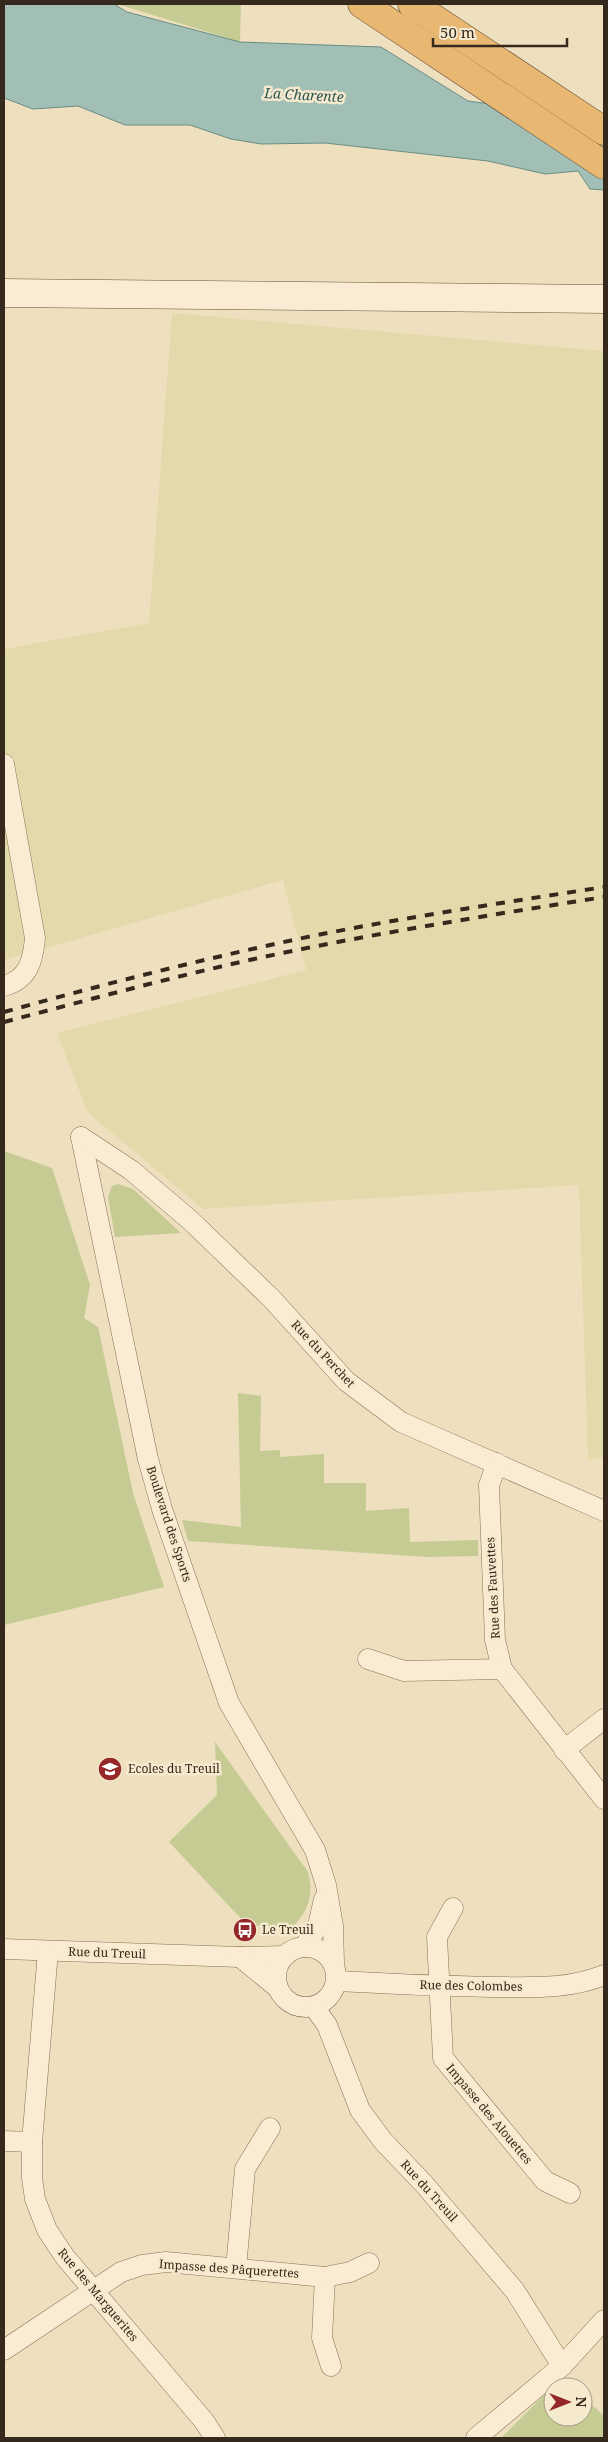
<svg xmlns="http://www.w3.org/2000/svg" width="608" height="2442" viewBox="0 0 608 2442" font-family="'Noto Serif',serif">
  <rect width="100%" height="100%" fill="#eedfbf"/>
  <!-- farmland -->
  <path fill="#e3daac" d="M172,313L604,351V1457L588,1460L579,1185L203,1209L88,1113L57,1033L306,970L283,880L4,960V649L149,623Z"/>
  <!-- green -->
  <g fill="#c5cb93">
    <path d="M117,4H241L240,42Z"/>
    <path d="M4,1151L52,1168L90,1285L84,1318L98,1327L133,1493L164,1587L4,1625Z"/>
    <path d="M118,1184L133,1189L181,1233L115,1237L108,1197L112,1186Z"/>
    <path d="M238,1393L261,1396L260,1451L280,1450V1457L324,1454V1483H366V1511L409,1508L410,1542L478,1540V1556L427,1557L188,1541L182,1520L241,1527Z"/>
    <path d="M215,1742L308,1872C314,1894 309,1910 293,1927L247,1925L169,1842L217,1795Z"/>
    <path d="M551,2388H553V2417H583V2396L604,2416V2438H501Z"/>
  </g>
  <!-- water -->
  <path fill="#a2bfb6" stroke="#698d84" d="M4,4H114L127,12L240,42L381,47L468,101L604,119V190L590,189L578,171L545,174L488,161L325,143L261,144L231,139L190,125H125L78,106L33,109L4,98Z"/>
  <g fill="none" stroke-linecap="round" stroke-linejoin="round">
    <!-- minor casing -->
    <g stroke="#867057" stroke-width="21">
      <g id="minor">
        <path d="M4,764L35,938C33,960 29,979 4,986"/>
        <path d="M81,1137L148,1459L162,1509L229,1703L315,1850L326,1885L333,1926L334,1963"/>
        <path d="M81,1137L131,1170L190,1220L272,1299L346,1381L401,1422L604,1511"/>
        <path d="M497,1463L489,1485L495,1640L502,1669L604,1799"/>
        <path d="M368,1659L404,1671L502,1669"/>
        <path d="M564,1750L604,1719"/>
        <path d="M453,1908L437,1937L443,2058L545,2181L570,2193"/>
        <circle cx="306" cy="1977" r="30"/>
        <path d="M304,1947L318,1926L324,1899"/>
        <path d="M4,1949L240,1957L285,1956"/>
        <path d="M48,1951L32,2142V2178L35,2199L47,2230L65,2257L204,2421L215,2438"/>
        <path d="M240,1957L278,1988"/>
        <path d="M337,1981C388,1984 439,1986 491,1987C529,1987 568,1990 604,1975"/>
        <path d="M314,2007L327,2025L360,2110L383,2141L424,2184L515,2291L562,2366"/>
        <path d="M4,2141L32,2142"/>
        <path d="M236,2268L245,2169L270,2128"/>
        <path d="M325,2277L322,2338L331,2366"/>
        <path d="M4,2350L121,2272L142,2265L166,2262L325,2277L350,2272L369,2263"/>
        <path d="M476,2438L562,2366L604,2320"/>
      </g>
    </g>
    <!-- secondary casing -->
    <g stroke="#68513b" stroke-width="29">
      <path id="secondary" d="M4,293L604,299"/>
    </g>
    <!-- trunk casing -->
    <g stroke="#533e2c" stroke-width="29">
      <g id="trunk">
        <path d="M362,4L604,165"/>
        <path d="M412,4L604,131"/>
      </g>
    </g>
    <!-- minor -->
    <use href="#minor" stroke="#f9ecd2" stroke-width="20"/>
    <!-- secondary -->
    <use href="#secondary" stroke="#f9ecd2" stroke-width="28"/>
    <!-- trunk -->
    <use href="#trunk" stroke="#e8b872" stroke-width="28"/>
    <!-- rail -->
    <g stroke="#35281c" stroke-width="4" stroke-dasharray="9 9" stroke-linecap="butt">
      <path d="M4,1012C101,985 199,960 298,939C399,918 502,903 604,887"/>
      <path d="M4,1022C103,996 201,969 302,949C402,929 503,913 604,897"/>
    </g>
  </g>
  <!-- icons -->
  <defs>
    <g id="school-disc" transform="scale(1.25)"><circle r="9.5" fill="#952729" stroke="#f5e9ce"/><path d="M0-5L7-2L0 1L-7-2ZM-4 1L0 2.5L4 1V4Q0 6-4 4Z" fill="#fff"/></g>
    <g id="bus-disc" transform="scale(1.25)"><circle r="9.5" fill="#952729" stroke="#f5e9ce"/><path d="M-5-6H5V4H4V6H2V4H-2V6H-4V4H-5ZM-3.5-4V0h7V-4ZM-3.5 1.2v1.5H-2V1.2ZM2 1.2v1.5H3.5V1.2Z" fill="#fff"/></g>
  </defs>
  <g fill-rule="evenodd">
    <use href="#school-disc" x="110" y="1769"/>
    <use href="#bus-disc" x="245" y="1930"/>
  </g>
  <g text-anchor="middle" stroke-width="5" stroke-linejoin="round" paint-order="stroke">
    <!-- street labels -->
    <g font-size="12" fill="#35281c" stroke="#f5e9ce">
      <text transform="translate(323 1354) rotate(47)" y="4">Rue du Perchet</text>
      <text transform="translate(169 1524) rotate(72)" y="4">Boulevard des Sports</text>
      <text transform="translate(493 1588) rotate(-93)" y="4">Rue des Fauvettes</text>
      <text transform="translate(107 1953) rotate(2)" y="4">Rue du Treuil</text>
      <text transform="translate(471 1986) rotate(1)" y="4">Rue des Colombes</text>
      <text transform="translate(489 2114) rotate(50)" y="4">Impasse des Alouettes</text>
      <text transform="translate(429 2191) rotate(48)" y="4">Rue du Treuil</text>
      <text transform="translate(229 2269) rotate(4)" y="4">Impasse des Pâquerettes</text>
      <text transform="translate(98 2295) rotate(50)" y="4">Rue des Marguerites</text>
    </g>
    <!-- poi labels -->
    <g font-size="12" fill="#35281c" stroke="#f5e9ce" text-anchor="start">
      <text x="128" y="1773">Ecoles du Treuil</text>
      <text x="262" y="1934">Le Treuil</text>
    </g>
    <!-- water labels -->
    <g font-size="14" font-style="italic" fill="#2b5552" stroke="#f5e9ce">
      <text transform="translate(304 95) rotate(3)" y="5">La Charente</text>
    </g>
  </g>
  <!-- border -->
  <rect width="608" height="2442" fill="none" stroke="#35281c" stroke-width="10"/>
  <!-- north arrow -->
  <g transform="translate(568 2402) rotate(90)"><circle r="24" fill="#f5e9ce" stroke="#a89c87"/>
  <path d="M0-4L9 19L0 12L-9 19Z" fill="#952729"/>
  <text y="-8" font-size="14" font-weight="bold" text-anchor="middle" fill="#35281c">N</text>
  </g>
  <!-- scale -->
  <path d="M433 38v8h134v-8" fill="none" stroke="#35281c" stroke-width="2.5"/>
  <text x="440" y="38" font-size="15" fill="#35281c" stroke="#f5e9ce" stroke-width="4" paint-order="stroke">50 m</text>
</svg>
